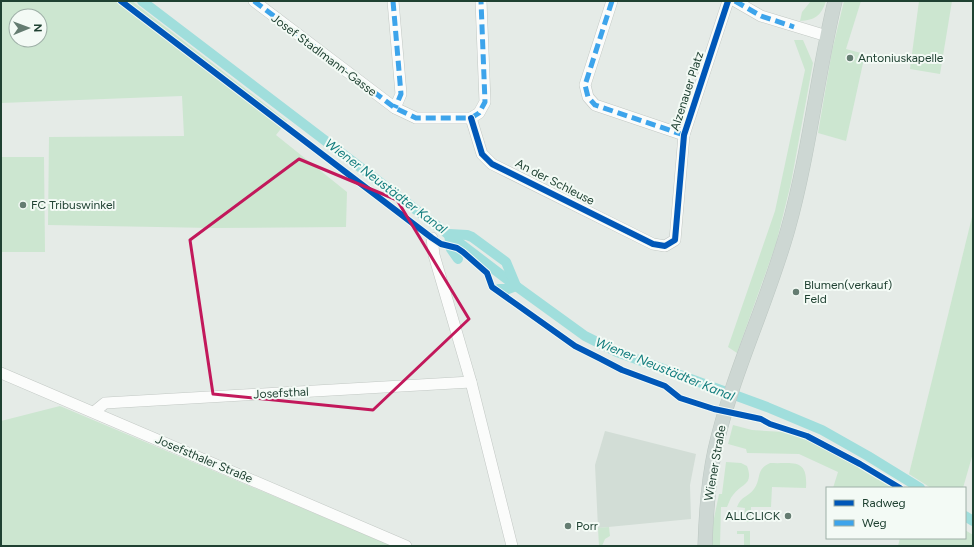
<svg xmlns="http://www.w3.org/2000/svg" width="974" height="547" font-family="Figtree,sans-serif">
  <rect width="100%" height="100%" fill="#e5ebe7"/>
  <path fill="#d2ddd6" d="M605,431l91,23 -6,31 1,34 -93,9 -3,-63z"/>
  <g fill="#cce6d0" fill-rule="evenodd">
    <path d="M1,1h131l155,120 -11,14 71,57 -1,35 -134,1 -164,-3 1,-88 135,-1 -2,-40 -181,7zM16,16h24v24h-24z"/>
    <path d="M811,1h15c-5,15 -11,19 -26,20l2,-9z"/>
    <path d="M844,1h17l-15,48 19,5 -19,87 -28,-8 14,-82z"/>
    <path d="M919,1h33l-12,73 -30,-5z"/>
    <path d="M794,40h9l10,23 -22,120 -15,61 -39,109 -9,-6 47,-136 30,-141z"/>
    <path d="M1,157h43l1,95h-44z"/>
    <path d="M973,213v240l-10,35h-32l-22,-14z"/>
    <path d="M60,406l332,140h-391v-125z"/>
    <path d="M733,425l19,5 32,2 20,6 35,18 55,32h-61l5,-16 -39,-18 -52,-1 -1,-4 -18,-5z"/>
    <path d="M726,462l15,1 6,3c7,19 -5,17 -14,29 -3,3 -4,8 -6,12h-6l-1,39h-9l1,-18 7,-34h3z"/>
    <path d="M770,463c24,1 38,-5 36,25l-34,-1 -1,20h-20v15h-14v-3h7l1,-11 -8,-1c4,-11 10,-9 17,-18 8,-11 1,-19 16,-26z"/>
    <path d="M609,527l1,9 -5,3 -3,7h-3l-1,-18z"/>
    <path d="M965,530l8,5v11h-75l2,-8h65z"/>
    <path d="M737,531h13v15h-6v-12h-7z"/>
  </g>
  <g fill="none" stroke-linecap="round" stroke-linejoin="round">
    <g stroke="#a0dedc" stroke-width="10">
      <path d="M142,1l374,285 69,50 32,16 150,55 55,23 46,26 52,32"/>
      <path d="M458,259l-7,-10 -2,-15 18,1 5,2 34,25 10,24 -8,3h-9"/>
      <path d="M965,516l8,5"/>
    </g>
    <g stroke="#c2c8c4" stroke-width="12">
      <g id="minor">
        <path d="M254,1l141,107 21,10h55l8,-5 6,-11 -4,-101"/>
        <path d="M393,1l8,93 -6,14"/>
        <path d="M612,1l-27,84 3,12 7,8 89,30"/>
        <path d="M735,1l26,15 66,20"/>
        <path d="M471,118l11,36 10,10 161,80 12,2 10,-6 9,-105 44,-134"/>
        <path d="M432,238l2,17 37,127 41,164"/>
        <path d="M1,373l405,173"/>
        <path d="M94,412l11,-9 366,-21"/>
      </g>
    </g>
    <g stroke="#bcc7c2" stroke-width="15">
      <path id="major" d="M705,546c1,-32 3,-64 10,-96 17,-76 52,-146 73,-221 21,-75 29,-153 47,-228"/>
    </g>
    <use href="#minor" stroke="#fbfcfb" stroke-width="11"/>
    <use href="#major" stroke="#cdd7d3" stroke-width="14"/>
    <g stroke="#3da4eb" stroke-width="5" stroke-dasharray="10 5" stroke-linecap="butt">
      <path d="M254,1l141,107 21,10h55l8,-5 6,-11 -4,-101"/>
      <path d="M393,1l8,93 -6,14"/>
      <path d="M612,1l-27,84 3,12 7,8 89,30"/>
      <path d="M735,1l26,15 33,11"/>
    </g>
    <g stroke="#f3faf5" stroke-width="8">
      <g id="cycleway">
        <path d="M121,1l311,237 9,6 16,4 6,4 24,21 5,14 83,59 24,12 23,12 43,16 15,12 34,11 47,10 9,5 37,12 53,28 40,24"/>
        <path d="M471,118l11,36 10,10 161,80 12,2 10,-6 9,-105 44,-134"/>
      </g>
    </g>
    <use href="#cycleway" stroke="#0057b8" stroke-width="6"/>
  </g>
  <path fill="none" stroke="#c2185b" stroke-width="3" stroke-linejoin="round" d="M299,159l98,41 72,119 -96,91 -160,-16 -23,-154z"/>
  <g fill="#647c71" stroke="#f3faf5" stroke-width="1.5">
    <circle cx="850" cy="58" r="4"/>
    <circle cx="23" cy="205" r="4"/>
    <circle cx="796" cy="292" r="4"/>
    <circle cx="788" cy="516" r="4"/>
    <circle cx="568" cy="526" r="4"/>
  </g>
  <g text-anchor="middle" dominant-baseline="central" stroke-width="4" stroke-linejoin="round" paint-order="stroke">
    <g font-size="12" fill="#1f4132" stroke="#f3faf5">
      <text transform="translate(324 55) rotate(37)">Josef Stadlmann-Gasse</text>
      <text transform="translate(687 91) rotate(-72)">Alzenauer Platz</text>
      <text transform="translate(555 182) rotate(27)">An der Schleuse</text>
      <text transform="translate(281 393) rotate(-3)">Josefsthal</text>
      <text transform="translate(204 459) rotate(23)">Josefsthaler Straße</text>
      <text transform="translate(715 463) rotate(-80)">Wiener Straße</text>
    </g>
    <g font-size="12" fill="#1f4132" stroke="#f3faf5" text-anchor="start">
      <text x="858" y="58">Antoniuskapelle</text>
      <text x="31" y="205">FC Tribuswinkel</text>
      <text x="804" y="285">Blumen(verkauf)<tspan x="804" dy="14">Feld</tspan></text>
      <text x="780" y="516" text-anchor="end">ALLCLICK</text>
      <text x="576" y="526">Porr</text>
    </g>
    <g font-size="13" font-style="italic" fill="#127d7e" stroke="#f3faf5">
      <text transform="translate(386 186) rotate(37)">Wiener Neustädter Kanal</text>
      <text transform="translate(665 369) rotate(22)">Wiener Neustädter Kanal</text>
    </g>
  </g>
  <rect width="974" height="547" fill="none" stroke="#1f4132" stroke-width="4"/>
  <rect x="826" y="487" width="140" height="52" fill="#f3faf5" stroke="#9eb0a7"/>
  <rect x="834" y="500" width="20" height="6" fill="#0057b8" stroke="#9eb0a7"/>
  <text x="862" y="507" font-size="12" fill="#1f4132">Radweg</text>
  <rect x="834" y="520" width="20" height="6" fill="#3da4eb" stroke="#9eb0a7"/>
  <text x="862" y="527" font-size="12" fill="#1f4132">Weg</text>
  <g transform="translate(28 28) rotate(89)"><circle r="19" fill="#f3faf5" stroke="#9eb0a7"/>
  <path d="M0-3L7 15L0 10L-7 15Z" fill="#647c71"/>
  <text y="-6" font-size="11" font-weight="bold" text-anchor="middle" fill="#1f4132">N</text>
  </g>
</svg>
